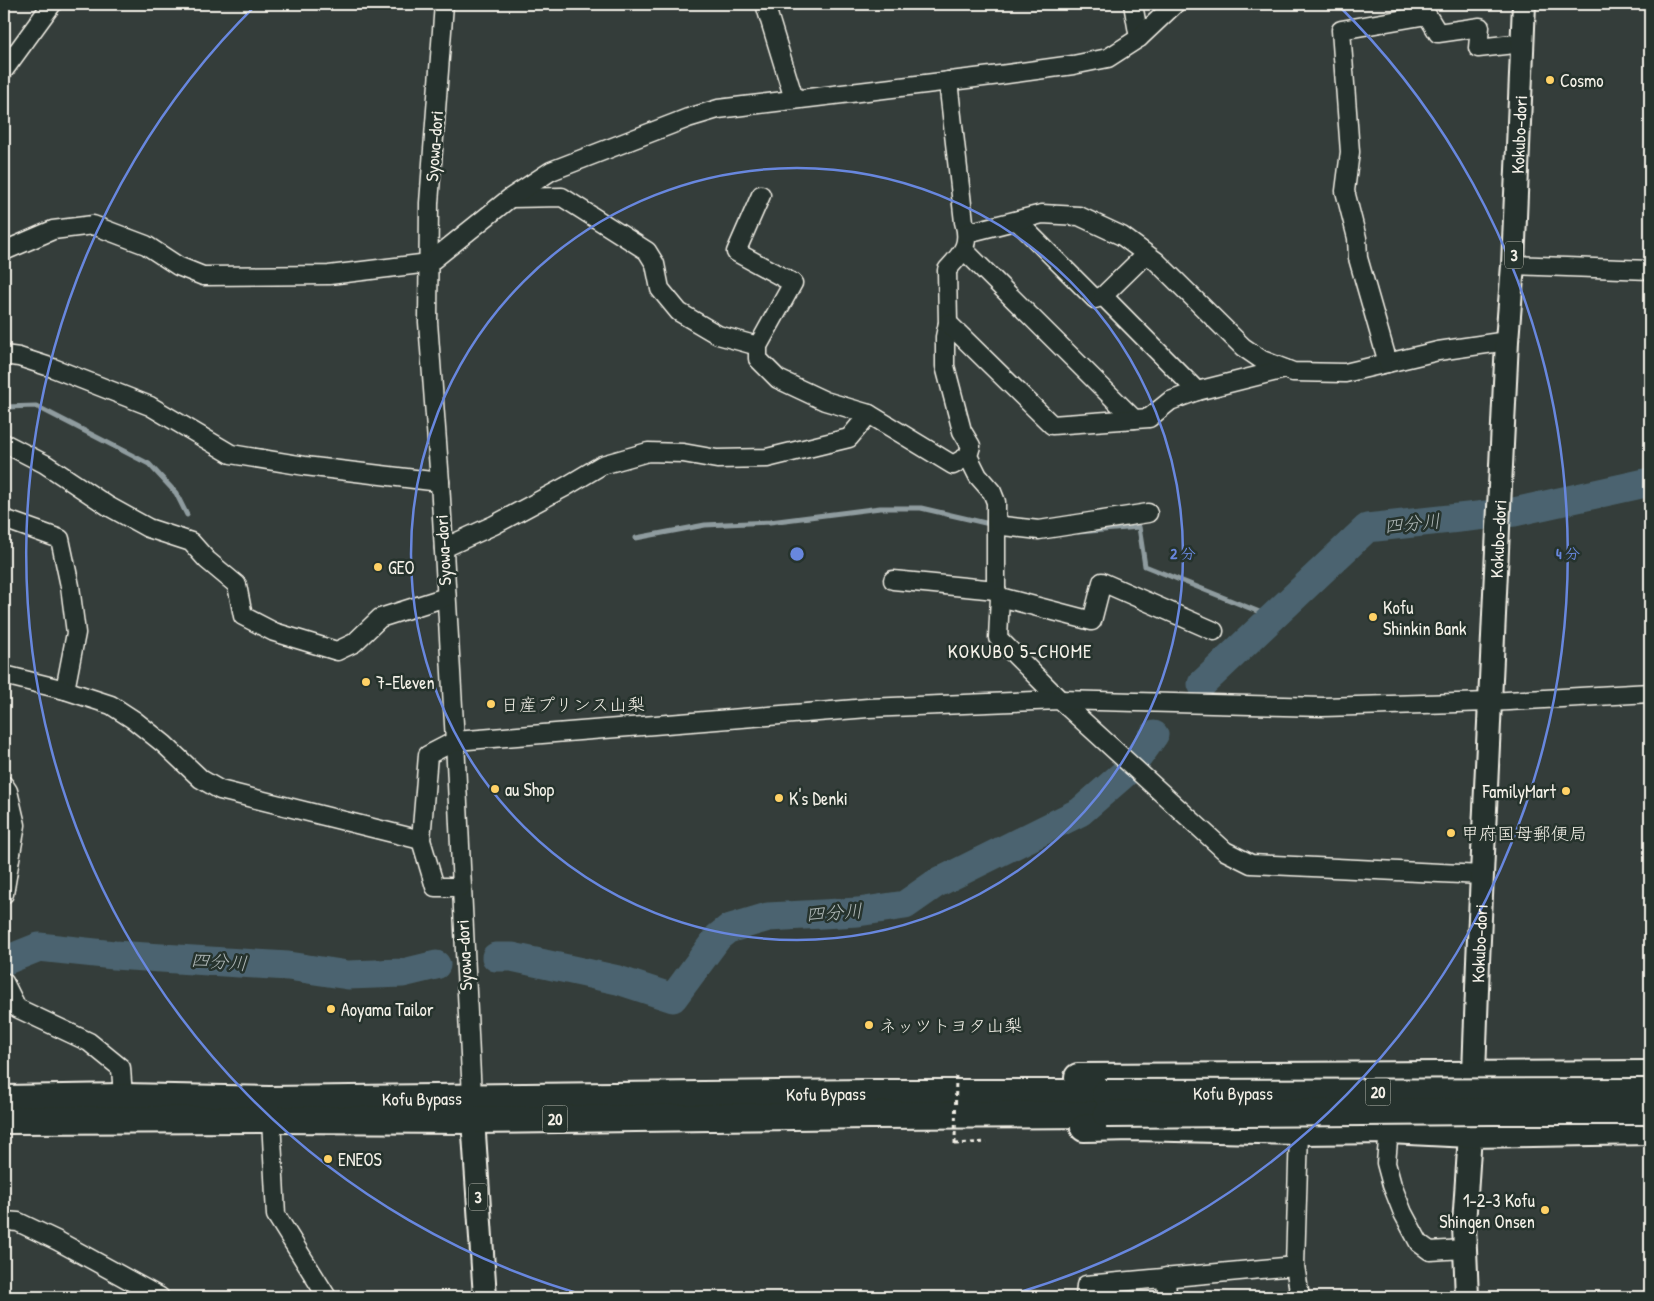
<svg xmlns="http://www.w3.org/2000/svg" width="1654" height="1301" font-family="'Patrick Hand','Klee One',sans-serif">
  <rect width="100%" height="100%" fill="#343d3a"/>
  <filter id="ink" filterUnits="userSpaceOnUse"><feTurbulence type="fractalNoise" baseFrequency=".02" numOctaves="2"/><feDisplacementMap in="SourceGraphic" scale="10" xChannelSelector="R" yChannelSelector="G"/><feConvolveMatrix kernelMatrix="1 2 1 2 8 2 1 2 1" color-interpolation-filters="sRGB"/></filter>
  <g filter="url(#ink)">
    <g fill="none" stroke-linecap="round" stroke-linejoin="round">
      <g stroke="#8f9c9f" stroke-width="5">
        <path d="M4,407l32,-1 113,58 27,29 11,22"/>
        <path d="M1078,532l61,-5 6,39 127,51"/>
        <path d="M636,538l69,-13 65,-3 110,-14h41l73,17"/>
      </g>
      <g stroke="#4b646f" stroke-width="29">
        <path d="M1202,684l165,-156 147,-16 136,-30"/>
        <path d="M496,957h16l106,23 55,18 45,-61 10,-8 40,-12 90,-5 47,-7 30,-21 145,-72 46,-40 10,-12 18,-25"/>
        <path d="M4,961l35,-14 75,8 174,11 60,9 55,-2 33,-8"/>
      </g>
      <g stroke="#f4f1e8" stroke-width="21">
        <g id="minor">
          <path d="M444,4l-15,199 -1,119 12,160 15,259 17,356"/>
          <path d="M765,4l29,95"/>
          <path d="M1133,4l6,34"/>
          <path d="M4,70l48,-66"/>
          <path d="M948,81l16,141c7,23 -2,31 -17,48l1,53 -3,14v29l17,65 9,15 -3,10 10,20 14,16 4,10v88l4,7 -2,41 62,62 165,151 26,13 231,11"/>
          <path d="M761,195l-25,57 57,31 -35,63v13l20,20 47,22 44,13 84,51 15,-9"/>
          <path d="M511,198l51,-1 85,54 8,13 5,25 19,23 39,23 40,11"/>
          <path d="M1017,221l78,78 8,-3 94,95"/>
          <path d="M967,233l75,-19 37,2 43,20 34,25 87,86 19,13 31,12 52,1 93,-22 69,-10"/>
          <path d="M964,250l170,169"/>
          <path d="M4,251l49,-21 40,-5 53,20 32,21 25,10 126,-1 100,-12 81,-65 41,-27 137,-53 30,-9 282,-34 73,-10 35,-7 31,-20 36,-34"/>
          <path d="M1513,265l137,5"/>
          <path d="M1103,296l43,-42"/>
          <path d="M948,323l104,102 97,-7 21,-17 27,-10 88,-22"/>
          <path d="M4,355l15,2 34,11 97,38 81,48 74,12 135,16"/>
          <path d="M1388,363l-30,-105 -1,-20 -12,-47 5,-39 -9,-122 86,-15 11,18 42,-6 -2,21 45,-5"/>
          <path d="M4,443l41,21 63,42 40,22 43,14 16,18 30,25 6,31 31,16 63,19 17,-8 26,-25 66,-21"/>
          <path d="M4,519l56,20 10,47 6,47 -11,57"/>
          <path d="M997,520l6,6 36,4 109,-17"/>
          <path d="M444,548l50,-23 71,-38 37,-22 46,-13 35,1 34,6 50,-1 82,-20 20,-24"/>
          <path d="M893,580l103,10"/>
          <path d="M1000,597l92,24 10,-39 112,49"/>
          <path d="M4,675l61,15 46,15 23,15 30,24 37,35 19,11 201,50"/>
          <path d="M4,785l4,6 8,34 -5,28 -7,-2"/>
          <path d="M461,887h-26l-14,-47 7,-85 27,-14 413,-33 192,-8 263,7 167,-5 160,-9"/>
          <path d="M4,894l7,-41"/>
          <path d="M4,982l13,26 72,34 32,26 2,29"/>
          <path d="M271,1119l5,96 51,82"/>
          <path d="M1389,1130l-3,33 6,22 11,28 16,30 11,8 34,-2"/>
          <path d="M1299,1131l-4,135 5,31"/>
          <path d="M4,1221l14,1 40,19 102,56"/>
          <path d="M1166,1277l1,20"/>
          <path d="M1085,1297l1,-12 209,-19"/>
        </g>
      </g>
      <g stroke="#f4f1e8" stroke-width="26">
        <g id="major">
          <path d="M472,1104l13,193"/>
          <path id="s1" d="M1467,1297l-3,-72 10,-151 4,-113 20,-433 9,-187 6,-76 11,-261"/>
        </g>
      </g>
      <g stroke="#f4f1e8" stroke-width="30">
        <g id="highway">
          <path d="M1078,1077l572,-3"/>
          <path id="s2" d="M4,1099l119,-2 146,3 600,-7h236"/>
          <path d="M4,1120l267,-1 202,1 396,-5 237,-1"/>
          <path d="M1084,1128l51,-1 164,4 90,-1 81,4 180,-3"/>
        </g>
      </g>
      <path stroke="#f4f1e8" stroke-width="3" stroke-dasharray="4 4" stroke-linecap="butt" d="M955,1144l32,-2"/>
      <use href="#minor" stroke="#26332d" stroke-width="18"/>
      <use href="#major" stroke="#26332d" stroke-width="22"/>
      <use href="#highway" stroke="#26332d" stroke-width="26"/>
      <g stroke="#f4f1e8" stroke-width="30" stroke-linecap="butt">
        <g id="highway-bridge">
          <path id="s3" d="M1105,1093l545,-1"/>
          <path d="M1106,1114l387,-3h157"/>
        </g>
      </g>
      <path stroke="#f4f1e8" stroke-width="3" stroke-dasharray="4 4" stroke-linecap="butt" d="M955,1144l1,-72"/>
      <use href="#highway-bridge" stroke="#26332d" stroke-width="26"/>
    </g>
  </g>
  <g fill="none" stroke="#6887de" stroke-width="2.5">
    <circle cx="797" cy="554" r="386"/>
    <path d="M591 1297A771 771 0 0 1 257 4M1337 4A771 771 0 0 1 1003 1297"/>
  </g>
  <g fill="#ffd166" stroke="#26332d" stroke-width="2">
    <circle cx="1550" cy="80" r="5"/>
    <circle cx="378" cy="567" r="5"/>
    <circle cx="1373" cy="617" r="5"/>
    <circle cx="366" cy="682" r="5"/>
    <circle cx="491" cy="704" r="5"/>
    <circle cx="495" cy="789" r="5"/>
    <circle cx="1566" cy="791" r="5"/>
    <circle cx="779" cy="798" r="5"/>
    <circle cx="1451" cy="833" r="5"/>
    <circle cx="331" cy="1009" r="5"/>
    <circle cx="869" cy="1025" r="5"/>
    <circle cx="328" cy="1159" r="5"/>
    <circle cx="1545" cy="1210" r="5"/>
  </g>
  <g text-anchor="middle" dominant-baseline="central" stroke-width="5" stroke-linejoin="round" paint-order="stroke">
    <g fill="#26332d" stroke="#b6b8b0" stroke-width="1">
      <rect x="1505" y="241.5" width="18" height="27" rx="4"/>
      <rect x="1365.5" y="1078.5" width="25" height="27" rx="4"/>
      <rect x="542.5" y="1105.5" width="25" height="27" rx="4"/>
      <rect x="469" y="1183.5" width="18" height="27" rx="4"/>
    </g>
    <g font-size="16" font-weight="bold" fill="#f4f1e8">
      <text x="1514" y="255">3</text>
      <text x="1378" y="1092">20</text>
      <text x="555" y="1119">20</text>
      <text x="478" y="1197">3</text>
    </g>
    <g font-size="18" fill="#f4f1e8" stroke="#26332d" text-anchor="start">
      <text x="1560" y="80">Cosmo</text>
      <text x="388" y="567">GEO</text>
      <text x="1383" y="607">Kofu<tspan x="1383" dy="21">Shinkin Bank</tspan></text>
      <text x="376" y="682">7-Eleven</text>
      <text x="501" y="704">日産プリンス山梨</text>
      <text x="505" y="789">au Shop</text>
      <text x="1556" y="791" text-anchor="end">FamilyMart</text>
      <text x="789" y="798">K's Denki</text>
      <text x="1461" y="833">甲府国母郵便局</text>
      <text x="341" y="1009">Aoyama Tailor</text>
      <text x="879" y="1025">ネッツトヨタ山梨</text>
      <text x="338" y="1159">ENEOS</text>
      <text x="1535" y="1200" text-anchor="end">1-2-3 Kofu<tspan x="1535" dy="21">Shingen Onsen</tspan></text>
    </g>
    <g font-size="18" fill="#f4f1e8" stroke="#26332d">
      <text stroke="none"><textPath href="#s1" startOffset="1164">Kokubo-dori</textPath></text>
      <text transform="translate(434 146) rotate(-86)">Syowa-dori</text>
      <text stroke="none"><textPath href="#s1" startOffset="759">Kokubo-dori</textPath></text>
      <text transform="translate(443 550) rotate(-93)">Syowa-dori</text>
      <text stroke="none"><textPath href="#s1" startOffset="354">Kokubo-dori</textPath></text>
      <text transform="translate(464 955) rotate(-93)">Syowa-dori</text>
      <text stroke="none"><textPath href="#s2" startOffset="822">Kofu Bypass</textPath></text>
      <text stroke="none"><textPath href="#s3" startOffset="128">Kofu Bypass</textPath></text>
      <text stroke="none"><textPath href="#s2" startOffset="418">Kofu Bypass</textPath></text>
    </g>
    <g font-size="19" font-style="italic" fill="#b0b9b8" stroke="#26332d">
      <text transform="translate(1412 523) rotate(-6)">四分川</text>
      <text transform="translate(834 912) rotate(-4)">四分川</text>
      <text transform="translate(219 961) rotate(4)">四分川</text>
    </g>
    <g font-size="19" letter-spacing="1" fill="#f4f1e8" stroke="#26332d">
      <text x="1020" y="651">KOKUBO 5-CHOME</text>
    </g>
  </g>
  <circle cx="797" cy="554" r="8" fill="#6887de" stroke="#26332d" stroke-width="2.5"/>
  <g font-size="15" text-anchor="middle" font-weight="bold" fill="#6887de" stroke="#26332d" stroke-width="5" stroke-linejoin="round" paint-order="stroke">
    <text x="1183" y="559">2 分</text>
    <text x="1568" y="559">4 分</text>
  </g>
  <rect width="1654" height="1301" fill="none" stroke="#26332d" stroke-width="20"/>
  <rect x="10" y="10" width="1634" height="1281" fill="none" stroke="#f4f1e8" stroke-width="2" filter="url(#ink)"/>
</svg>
